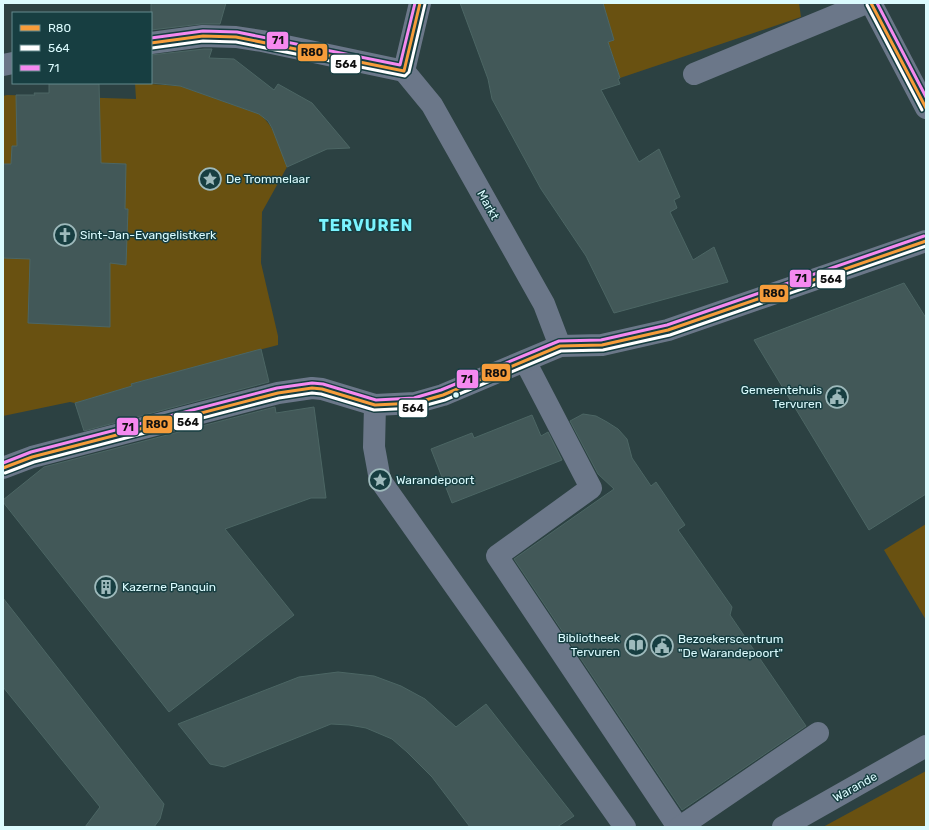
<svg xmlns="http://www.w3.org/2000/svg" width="929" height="830" font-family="Rubik,sans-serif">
  <rect width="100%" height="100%" fill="#2c4142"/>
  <g fill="#695111">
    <path d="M553,3h246l2,14 -181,61 -12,-36z"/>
    <path d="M135,83l45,3 79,28c17,13 21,34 28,53l-25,45 -1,51 17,73v9l-147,39 1,2 -57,17 -5,-1 -67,14v-320l4,-1 129,4z"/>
    <path d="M926,524v96l-42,-70z"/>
    <path d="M926,771v56h-103z"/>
  </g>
  <g fill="#425858" stroke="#4c6664">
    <path d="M151,3h75l-6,21h-19l-50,6z"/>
    <path d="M460,3h143l11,37 -6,2 12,36 -2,1 2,5 -19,6 38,72 20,-13 21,48 -6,3 3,8 -7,4 23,48 21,-13 14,35 -114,31 -28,-57 -45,-67 -49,-90 -4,-20z"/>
    <path d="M204,49h8l-3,9 25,1 40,31 4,-6 34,19 38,45 -23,1 -40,18 -15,-39 -4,-7 -9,-7 -79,-28 -29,-3v-28z"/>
    <path d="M49,83h50l2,80 25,1 -1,45h3l-2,56 -16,-2v64l-82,-4 2,-64 -27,-1v-94h8l1,-18h5l-1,-51h19l-1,-2h15z"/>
    <path d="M904,283l22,35v176l-57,36 -115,-190z"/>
    <path d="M261,349l8,33 -185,49 -9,-28 57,-17 -1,-2z"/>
    <path d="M275,407l1,6 38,-6 12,91h-15l-86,31 69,86 -125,97 -166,-210v-2l41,-33z"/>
    <path d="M583,414l13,2 11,6 11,7 9,10 5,19 19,28 5,-4 29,43 -7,5 54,77 -2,8 76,111 -124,84 -168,-251 100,-70 -16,-15 -28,-53z"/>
    <path d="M532,415l9,21 7,-4 14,28 -110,43 -21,-54 41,-16 2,5z"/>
    <path d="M3,598l161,206 -4,15 -6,8h-69l15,-20 -97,-120z"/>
    <path d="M338,672l36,4 27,10 24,13 31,28 30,-23 88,112 -17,11h-87l-38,-50 -25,-25 -15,-13 -26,-11 -17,-3 -18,-1 -107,43 -14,-3 -32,-40 121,-47z"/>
  </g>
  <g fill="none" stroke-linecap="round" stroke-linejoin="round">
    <g stroke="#6b7789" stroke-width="22">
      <path d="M871,3l55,105"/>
      <path d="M151,43l52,-7 33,1 26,4 142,30"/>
      <path d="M3,65l10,-2"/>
      <path d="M404,71l28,34 112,199 16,42"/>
      <path d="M404,71l16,-68"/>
      <path d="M694,74l172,-71"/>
      <path d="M525,361l66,127 -94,68 181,271"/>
      <path d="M375,405l-1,42 6,33 245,347"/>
      <path d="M3,468l29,-11 246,-64 34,-5 10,1 53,16 40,-2 28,-8 117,-49 42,-1 66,-15 258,-89"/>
      <path d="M680,827l138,-94"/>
      <path d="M783,827l143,-81"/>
    </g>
    <g stroke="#173e41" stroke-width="6">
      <g id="bus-1">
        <path d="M871,3l55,105"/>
        <path d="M151,43l52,-7 33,1 168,34 16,-68"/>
        <path d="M3,468l29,-11 246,-64 34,-5 10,1 53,16 40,-2 28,-8 117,-49 42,-1 66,-15 258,-89"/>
      </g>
    </g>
    <g stroke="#173e41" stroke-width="6">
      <g id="bus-2">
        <path d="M867,5l55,105"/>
        <path d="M152,48l51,-7 33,1 169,34 4,-4 16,-68"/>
        <path d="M5,473l29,-11 245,-64 33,-5 9,1 53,16 42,-2 29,-8 116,-49 42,-1 67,-15 256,-89"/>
      </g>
    </g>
    <g stroke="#173e41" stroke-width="6">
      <g id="bus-3">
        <path d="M877,3l49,94"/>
        <path d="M151,38l52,-7 34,1 163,33 15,-62"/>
        <path d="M3,463l28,-11 246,-64 35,-5 11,1 53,16 38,-2 27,-8 118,-49 42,-1 66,-15 257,-89"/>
      </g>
    </g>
    <use href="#bus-1" stroke="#f69c3a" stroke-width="3"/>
    <use href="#bus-2" stroke="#fff" stroke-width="3"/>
    <use href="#bus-3" stroke="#f589f0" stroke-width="3"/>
  </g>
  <defs>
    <g id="sight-ring" transform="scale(1.15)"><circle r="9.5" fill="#173e41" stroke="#9ebabc" stroke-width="1.5"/><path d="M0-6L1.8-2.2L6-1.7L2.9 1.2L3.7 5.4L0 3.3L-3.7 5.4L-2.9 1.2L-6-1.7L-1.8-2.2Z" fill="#9ebabc"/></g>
    <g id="church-ring" transform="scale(1.15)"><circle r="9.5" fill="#173e41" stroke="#9ebabc" stroke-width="1.5"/><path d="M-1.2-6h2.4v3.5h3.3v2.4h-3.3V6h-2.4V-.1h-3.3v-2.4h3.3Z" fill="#9ebabc"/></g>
    <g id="civic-ring" transform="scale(1.15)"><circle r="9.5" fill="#173e41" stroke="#9ebabc" stroke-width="1.5"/><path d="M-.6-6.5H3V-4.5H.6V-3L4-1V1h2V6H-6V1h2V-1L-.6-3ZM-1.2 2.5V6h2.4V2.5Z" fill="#9ebabc"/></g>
    <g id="building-ring" transform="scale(1.15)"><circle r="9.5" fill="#173e41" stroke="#9ebabc" stroke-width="1.5"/><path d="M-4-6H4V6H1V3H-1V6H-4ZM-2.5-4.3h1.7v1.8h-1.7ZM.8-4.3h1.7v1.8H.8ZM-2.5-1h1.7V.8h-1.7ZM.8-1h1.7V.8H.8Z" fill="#9ebabc"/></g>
    <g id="library-ring" transform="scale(1.15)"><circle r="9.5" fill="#173e41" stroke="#9ebabc" stroke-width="1.5"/><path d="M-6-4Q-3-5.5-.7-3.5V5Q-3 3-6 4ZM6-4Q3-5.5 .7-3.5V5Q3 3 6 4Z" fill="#9ebabc"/></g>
  </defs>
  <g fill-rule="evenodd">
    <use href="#sight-ring" x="210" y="179"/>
    <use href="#church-ring" x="65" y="235"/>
    <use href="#civic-ring" x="837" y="397"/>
    <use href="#sight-ring" x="380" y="480"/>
    <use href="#building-ring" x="106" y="587"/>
    <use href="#library-ring" x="636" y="645"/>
    <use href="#civic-ring" x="662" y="646"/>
  </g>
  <circle fill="#dbfbfe" stroke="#173e41" stroke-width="1.5" cx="456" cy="395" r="3.5"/>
  <g text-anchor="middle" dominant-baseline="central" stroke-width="3" stroke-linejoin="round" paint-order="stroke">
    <g font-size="12" fill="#dbfbfe" stroke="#173e41" text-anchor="start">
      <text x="226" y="179">De Trommelaar</text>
      <text x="80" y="235">Sint-Jan-Evangelistkerk</text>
      <text x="822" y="390" text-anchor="end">Gemeentehuis<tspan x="822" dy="14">Tervuren</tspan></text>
      <text x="396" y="480">Warandepoort</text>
      <text x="122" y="587">Kazerne Panquin</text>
      <text x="620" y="638" text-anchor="end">Bibliotheek<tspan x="620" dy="14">Tervuren</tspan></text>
      <text x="678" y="639">Bezoekerscentrum<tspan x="678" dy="14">"De Warandepoort"</tspan></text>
    </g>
    <g font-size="12" fill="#dbfbfe" stroke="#173e41">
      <text transform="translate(488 205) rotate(61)">Markt</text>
      <text transform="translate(855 787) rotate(-29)">Warande</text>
    </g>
    <g font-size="16" font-weight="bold" letter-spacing="1" fill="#7af3fe" stroke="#173e41">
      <text x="366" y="225">TERVUREN</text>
    </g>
  </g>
  <g stroke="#173e41" stroke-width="1.5">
    <rect x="266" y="31" width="23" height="19" rx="4" fill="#f589f0"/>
    <rect x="297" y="43" width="31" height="19" rx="4" fill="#f69c3a"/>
    <rect x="330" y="54" width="31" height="20" rx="4" fill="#fff"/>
    <rect x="789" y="269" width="23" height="19" rx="4" fill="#f589f0"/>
    <rect x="816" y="269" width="30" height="20" rx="4" fill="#fff"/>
    <rect x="759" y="284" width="30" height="19" rx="4" fill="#f69c3a"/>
    <rect x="481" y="363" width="30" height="19" rx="4" fill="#f69c3a"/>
    <rect x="456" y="369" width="23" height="20" rx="4" fill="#f589f0"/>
    <rect x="398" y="399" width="30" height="19" rx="4" fill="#fff"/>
    <rect x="173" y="412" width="30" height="19" rx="4" fill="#fff"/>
    <rect x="142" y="415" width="31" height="19" rx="4" fill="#f69c3a"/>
    <rect x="116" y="417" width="23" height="19" rx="4" fill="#f589f0"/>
  </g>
  <g font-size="11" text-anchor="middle" font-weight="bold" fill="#111">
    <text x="278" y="44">71</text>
    <text x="312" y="56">R80</text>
    <text x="346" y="68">564</text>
    <text x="801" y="282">71</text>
    <text x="831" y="283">564</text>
    <text x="774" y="297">R80</text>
    <text x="496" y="377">R80</text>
    <text x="467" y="383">71</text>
    <text x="413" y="412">564</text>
    <text x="188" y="426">564</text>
    <text x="157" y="428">R80</text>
    <text x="128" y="431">71</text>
  </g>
  <rect width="929" height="830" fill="none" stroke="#dbfbfe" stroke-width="8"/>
  <rect x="12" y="12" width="140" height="72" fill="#173e41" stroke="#658a8d"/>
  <rect x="20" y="25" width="20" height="6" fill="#f69c3a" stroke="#658a8d"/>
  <text x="48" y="32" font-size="12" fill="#dbfbfe">R80</text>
  <rect x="20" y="45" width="20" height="6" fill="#ffffff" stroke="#658a8d"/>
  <text x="48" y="52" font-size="12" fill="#dbfbfe">564</text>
  <rect x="20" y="65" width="20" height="6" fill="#f589f0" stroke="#658a8d"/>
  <text x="48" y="72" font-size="12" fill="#dbfbfe">71</text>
</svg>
